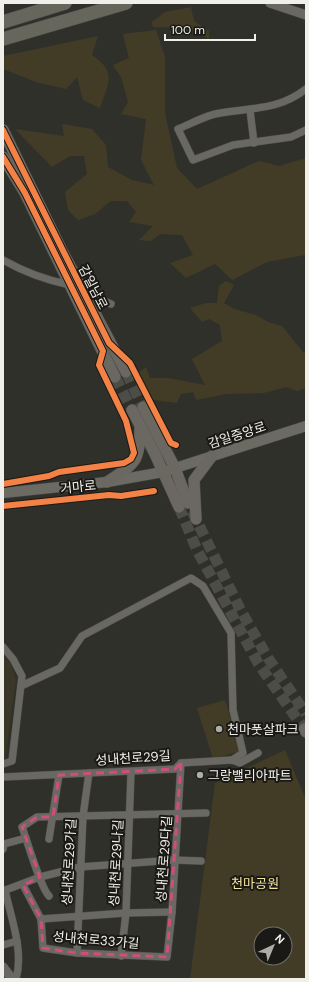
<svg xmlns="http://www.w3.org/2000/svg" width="309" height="982" font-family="'DM Sans','Noto Sans KR',sans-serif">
  <rect width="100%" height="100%" fill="#30302b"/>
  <path fill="#3a3628" d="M3,655l8,9 5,16 -11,79h-2z"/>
  <g fill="#423c26" fill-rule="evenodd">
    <path d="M191,7l3,14 15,10v8l-18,-11 -38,-1 -1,-5 13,-10z"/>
    <path d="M156,30l9,27v56l12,55 20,21 62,-28 20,5 27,-8 -1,97 -38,7 -35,18 -17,-16 -29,14 -16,-15 23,-8 -11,-20 -22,-1 -9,7 -12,-1 14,-14 -24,-4 7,-10 -9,-11h-16l-16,13 -17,6 -10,-10 -3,-18 22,-18 -3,-18h-14l-18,11 -37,-38 49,7 -2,-12 30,5 14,16 2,22 24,13 22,5 -13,-25 5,-41 -25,-5 7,-12 -7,-25 -8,-12 16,-7 -6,-24z"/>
    <path d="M98,36l-6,19c26,18 16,28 8,53l-17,-8 -6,-23 -11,12 -30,-7 -33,-13v-13z"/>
    <path d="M226,281l8,4 -10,18 10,6 22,6 12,7 14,4 21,26h3v36l-9,3 -11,-4 -22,6 -38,1 -30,6 -3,-8 -12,2 -4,9 -30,-4 -12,-24 11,-8 4,11h18l37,7 -13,-26 30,-18 -2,-16 -11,-6 -7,3 -12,-14 16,-5h11l2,-17z"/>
    <path d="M225,700l16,51 -28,8 -16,-51z"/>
    <path d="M285,750l21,50v179h-116l25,-196zM261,934h24v24h-24z"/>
  </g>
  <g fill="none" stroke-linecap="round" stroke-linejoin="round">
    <g stroke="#4d4d48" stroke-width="11" stroke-dasharray="11 5.5" stroke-linecap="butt">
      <path d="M126,372l17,35"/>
      <path d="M115,377l17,33"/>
      <path d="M179,507l18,43 61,113 46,66"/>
      <path d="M192,511l49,100 27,47 38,56"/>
    </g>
    <g stroke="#4e4e4a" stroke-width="8">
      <g id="minor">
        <path d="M306,89c-30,23 -57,18 -91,25 -12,3 -25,10 -37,15l15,31 40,-15 58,-8 15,-7"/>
        <path d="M250,110l4,33"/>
        <path d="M3,260c21,12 43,20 67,25"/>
        <path d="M84,292l27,12"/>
        <path d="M3,647l10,12 9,17 -10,85 -9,3"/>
        <path d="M21,686l39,-18 22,-32 109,-58 12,8 28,47 2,77 10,43 -11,7"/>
        <path d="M3,777l172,-8 6,-6 51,-3 8,3 18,-10"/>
        <path d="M49,839l10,-64"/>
        <path d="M3,849l1,-5 22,-6"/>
        <path d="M23,885l18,34 2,29 34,5 90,4 5,-45 9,-149"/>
        <path d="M5,890c6,28 19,61 11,89"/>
        <path d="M3,891l37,-14 40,-10 94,-7 27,1"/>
        <path d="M49,896c-8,-7 -22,-56 -27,-69l15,-10 169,-4"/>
        <path d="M41,919l85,-6 46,-1"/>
        <path d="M3,945l14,-4"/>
        <path d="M77,953l6,-137 6,-43"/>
        <path d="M121,956l5,-43 5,-141"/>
      </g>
    </g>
    <g stroke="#4e4e4a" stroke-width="10">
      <g id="tertiary">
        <path d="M270,3l36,12"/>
        <path d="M3,967l9,12"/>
      </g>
    </g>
    <g stroke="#4e4e4a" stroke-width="11">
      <path id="secondary" d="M3,493l104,-11 56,-10 143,-46"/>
    </g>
    <g stroke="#4e4e4a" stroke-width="12">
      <g id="primary">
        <path d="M3,130l58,119 65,123"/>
        <path d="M3,157l22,36 90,184"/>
        <path d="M143,407l32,61 13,35"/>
        <path d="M132,410l23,44 24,53"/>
        <path d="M107,482c27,-18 33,-19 33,-53"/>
        <path d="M196,519l-2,-39 18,-24"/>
        <path d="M304,729l2,3"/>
      </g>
    </g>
    <g stroke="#4e4e4a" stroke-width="14">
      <g id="motorway">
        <path d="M3,22l62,-19"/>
        <path d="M3,39l123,-36"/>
      </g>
    </g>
    <use href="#minor" stroke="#6a6862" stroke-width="7"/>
    <use href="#tertiary" stroke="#6a6862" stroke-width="9"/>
    <use href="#secondary" stroke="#6c6b63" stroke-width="10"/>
    <use href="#primary" stroke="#6b6861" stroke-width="11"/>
    <use href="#motorway" stroke="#67665d" stroke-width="13"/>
    <g stroke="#1a1915" stroke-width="8">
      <g id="cycleway">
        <path d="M3,130l106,213 21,20 41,80 5,2"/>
        <path d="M3,157l22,36 78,158 -4,14 27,56 8,32 -3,6 -7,4 -65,9 -10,4 -46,8"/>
        <path d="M3,506l106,-11 12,1 33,-5"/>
      </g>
    </g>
    <use href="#cycleway" stroke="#f48246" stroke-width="6"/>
  </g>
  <path fill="none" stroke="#ce4e7e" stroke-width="3" stroke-dasharray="8 5" stroke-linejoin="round" d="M181,763l-14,194 -90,-4 -34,-5 -2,-29 -18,-34 17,-8 -18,-50 15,-10h16l6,-42 116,-6z"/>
  <g fill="#adaca6" stroke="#1a1915" stroke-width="1.5">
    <circle cx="219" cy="729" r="4"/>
    <circle cx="200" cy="775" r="4"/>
  </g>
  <g text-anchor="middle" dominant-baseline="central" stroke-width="4" stroke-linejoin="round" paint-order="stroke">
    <g font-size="13" fill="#f0efe9" stroke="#1a1915">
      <text transform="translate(93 287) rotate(63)">감일남로</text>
      <text transform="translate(237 435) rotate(-18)">감일중앙로</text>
      <text transform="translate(78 487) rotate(-6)">거마로</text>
      <text transform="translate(133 758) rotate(-4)">성내천로29길</text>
      <text transform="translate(164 859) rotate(-86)">성내천로29다길</text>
      <text transform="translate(69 862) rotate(-87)">성내천로29가길</text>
      <text transform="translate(116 863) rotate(-87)">성내천로29나길</text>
      <text transform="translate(96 940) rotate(5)">성내천로33가길</text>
    </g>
    <g font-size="13" fill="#f0efe9" stroke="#1a1915" text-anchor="start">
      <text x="227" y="729">천마풋살파크</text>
      <text x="208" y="775">그랑밸리아파트</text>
    </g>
    <g font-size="13" fill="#f6e399" stroke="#1a1915">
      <text x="255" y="883">천마공원</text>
    </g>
  </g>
  <rect width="309" height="982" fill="none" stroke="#f0efe9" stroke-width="8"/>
  <g transform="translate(273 946) rotate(44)"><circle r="19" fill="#1a1915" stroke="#706f6a"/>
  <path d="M0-3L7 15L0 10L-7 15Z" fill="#adaca6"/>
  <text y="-6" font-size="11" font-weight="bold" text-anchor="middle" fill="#f0efe9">N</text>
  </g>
  <path d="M165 34v6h90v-6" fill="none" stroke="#f0efe9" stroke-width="2"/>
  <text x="171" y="34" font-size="12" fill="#f0efe9" stroke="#1a1915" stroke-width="3" paint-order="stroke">100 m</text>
</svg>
